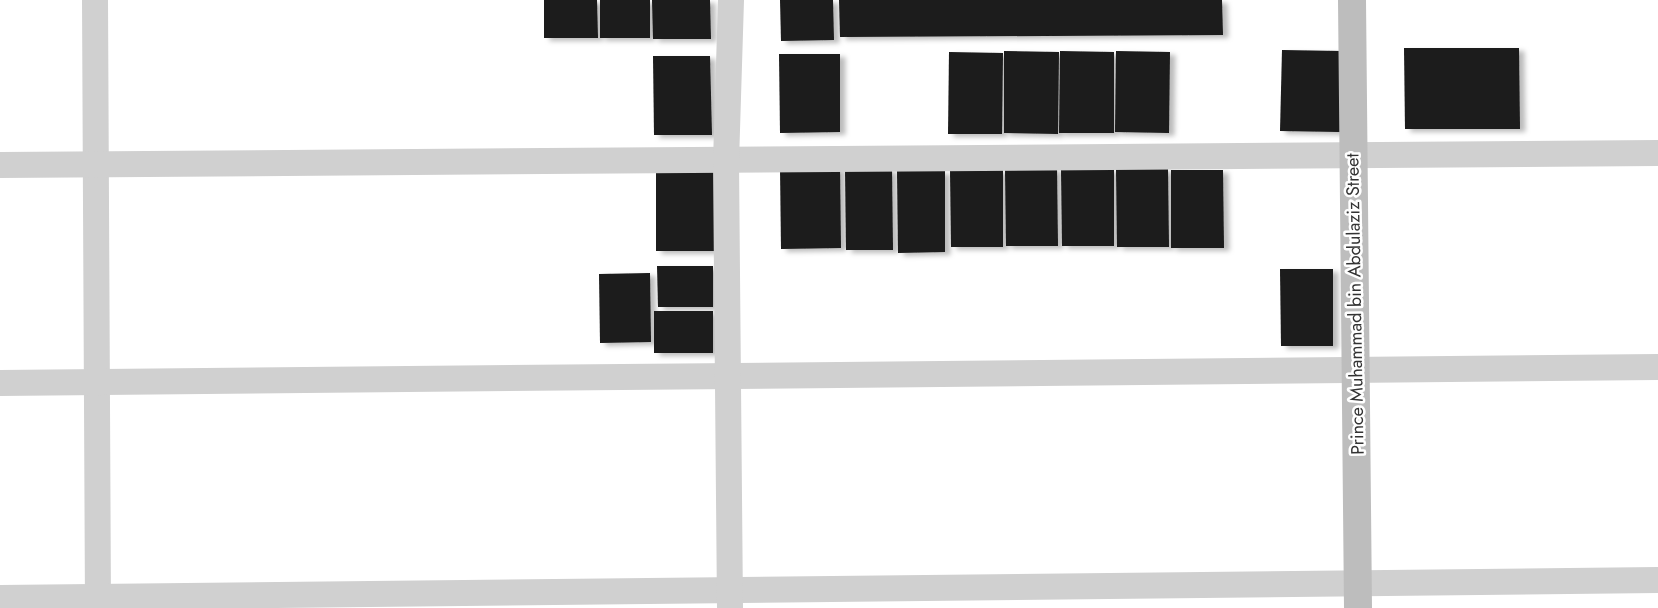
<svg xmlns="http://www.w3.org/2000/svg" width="1658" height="608" font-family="Jost,sans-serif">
  <defs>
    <filter id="shadow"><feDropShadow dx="5.5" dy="3" stdDeviation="2.5" flood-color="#0004"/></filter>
  </defs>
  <rect width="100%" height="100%" fill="#fff"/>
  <g fill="#1a1a1a" filter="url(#shadow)">
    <path d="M544,0h53l1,38h-54z"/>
    <rect x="600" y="0" width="50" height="38"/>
    <path d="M652,0h58l1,39h-58z"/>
    <path d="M780,0h53l1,40 -53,1z"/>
    <path d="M839,0h383l1,35 -383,2z"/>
    <path d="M1404,48h115l1,81h-115z"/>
    <path d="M1282,50l60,1 -2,81 -60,-1z"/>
    <path d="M1004,51l55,1 -1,82 -54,-1z"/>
    <path d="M1060,51l54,1v81h-55z"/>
    <path d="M1116,51l54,1 -1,81 -54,-1z"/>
    <path d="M949,52l54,1 -1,81h-54z"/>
    <path d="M779,54h61v78l-60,1z"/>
    <path d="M653,56h57l2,79h-58z"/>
    <path d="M840,167l1,81 -60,1 -1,-81z"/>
    <path d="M1057,168l1,78h-52l-1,-77z"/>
    <rect x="656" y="169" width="59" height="82"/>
    <path d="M845,169h47l1,81h-47z"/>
    <path d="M1061,169h53v77h-52z"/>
    <path d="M1116,169h52l1,78h-52z"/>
    <path d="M950,170h53v77h-52z"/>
    <path d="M1171,170h52l1,78h-53z"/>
    <path d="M897,171h48v81l-47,1z"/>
    <path d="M657,266h56v41h-55z"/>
    <path d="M1280,269h53v77h-52z"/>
    <path d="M650,273l1,69 -51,1 -1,-69z"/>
    <rect x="654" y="311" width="59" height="42"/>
  </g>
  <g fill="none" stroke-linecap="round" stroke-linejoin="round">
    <g stroke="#d0d0d0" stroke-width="26">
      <path d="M95,0l3,608"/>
      <path d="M0,165l1658,-12"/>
      <path d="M0,383l1658,-16"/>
      <path d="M0,598l1658,-18"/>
      <path d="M730,608l-4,-446 5,-162"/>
    </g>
    <path stroke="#bdbdbd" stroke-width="28" d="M1352,0l6,608"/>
  </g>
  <g text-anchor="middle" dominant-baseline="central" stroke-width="5" stroke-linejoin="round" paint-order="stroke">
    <g font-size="18" fill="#333" stroke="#fff">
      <text transform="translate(1355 304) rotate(-91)">Prince Muhammad bin Abdulaziz Street</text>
    </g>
  </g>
</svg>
